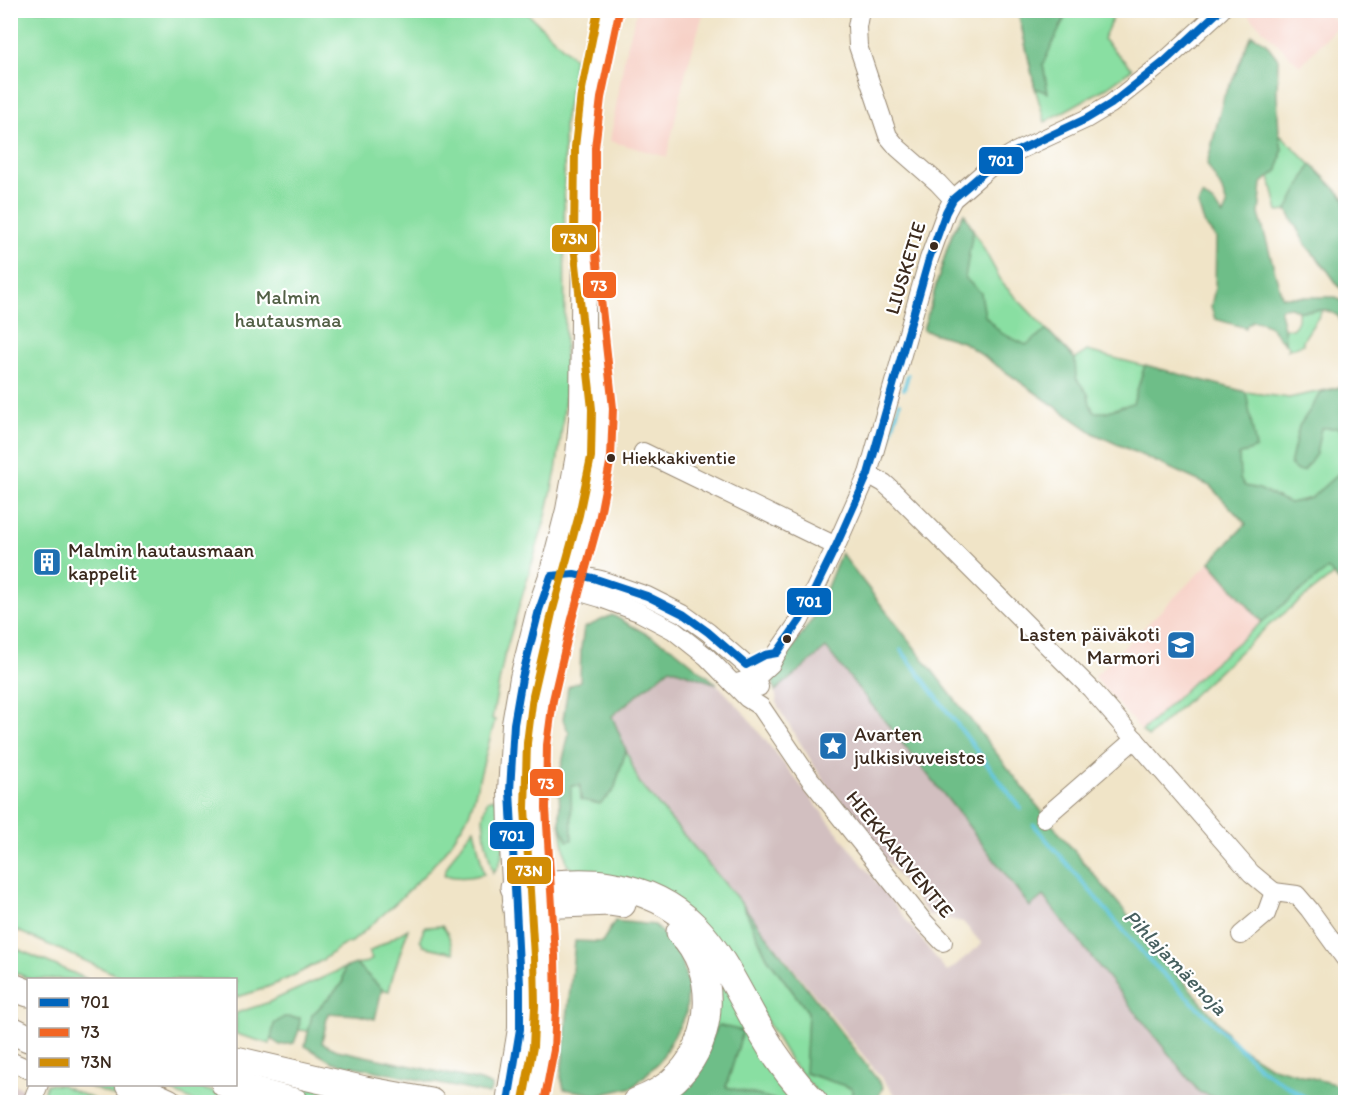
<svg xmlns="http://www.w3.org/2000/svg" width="1356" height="1113" font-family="Itim,sans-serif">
  <rect width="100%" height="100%" fill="#fff"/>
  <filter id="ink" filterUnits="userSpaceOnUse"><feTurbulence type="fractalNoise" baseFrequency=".0167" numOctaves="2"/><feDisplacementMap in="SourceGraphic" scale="12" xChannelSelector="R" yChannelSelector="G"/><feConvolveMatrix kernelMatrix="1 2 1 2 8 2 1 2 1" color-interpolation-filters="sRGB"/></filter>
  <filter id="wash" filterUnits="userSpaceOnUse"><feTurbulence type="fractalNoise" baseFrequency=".008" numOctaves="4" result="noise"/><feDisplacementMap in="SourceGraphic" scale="24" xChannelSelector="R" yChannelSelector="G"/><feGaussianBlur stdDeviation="1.35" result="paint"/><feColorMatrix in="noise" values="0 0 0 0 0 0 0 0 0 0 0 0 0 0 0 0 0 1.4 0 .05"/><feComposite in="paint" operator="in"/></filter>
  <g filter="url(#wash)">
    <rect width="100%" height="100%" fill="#f0e4c7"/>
    <g fill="#f7d1c7">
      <path d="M637,11h67l-19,63 -18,83 -57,-16 15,-87z"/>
      <path d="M1244,11h80l15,13 -39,42z"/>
      <path d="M1210,562l52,60 -53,45 -67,64 -48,-54z"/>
    </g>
    <g fill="#d2bfc0">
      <path d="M826,648l135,168 69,90 13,-10 156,196 31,10h-327l-4,-2 -156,-195 -104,-123 -27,-65 59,-49 46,16 27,29 203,259 35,-28 -19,-22 -34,-7 -106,-135 -45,-73 -3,-16z"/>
      <path d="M10,1083l17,7 -5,12h-11z"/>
    </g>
    <g fill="#89dfa2" stroke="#628460" stroke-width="1.5">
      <path d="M11,10l514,1 49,47 -2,25 -8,39 1,277 -4,37 -5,35 -11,49 -41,137 -12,62 3,1 -21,78 -5,16 -7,12 -15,23 -19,22 -30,30 -46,41c-12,2 -22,14 -33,20 -26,15 -54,28 -83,35v-17l-110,-1 -115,-51z"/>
      <path d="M1018,11h98l-13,28 29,30 -26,19 -61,34 -10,-34z"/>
      <path d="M1279,133l66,66v93l-7,-7 -10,-14 -22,-26 -18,-34 -10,1 -8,-35 8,-7 4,-20z"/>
      <path d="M964,213l39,71 72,75 12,-8 159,41 43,6 56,-12v201l-12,-12 -65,51 -120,111 -6,-6 67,-64 53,-45 -52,-60 36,-38 -36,-38 -115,-52 -132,-92 -40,-12 24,-81 6,-17z"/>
      <path d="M1323,310l-20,30v4l-16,6 2,-4 -4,-3 -1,-15 8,1c6,-5 7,-10 6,-18z"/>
      <path d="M626,750l13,32 104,123 24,52 41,55 -2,61 46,15v14h-27l-34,-40 -68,-114 -148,-76 -8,-7 -7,-42 7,18 4,-55 9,-1 34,5z"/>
      <path d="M496,798c5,25 16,53 -3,75l-8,-34 -2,-22 4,-16z"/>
      <path d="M474,828l10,46c-14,4 -26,5 -40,1 2,-11 21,-37 30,-47z"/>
      <path d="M442,926l6,8 6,19 -31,-7 -3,-7 5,-12z"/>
      <path d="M408,929l-15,46 -4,16 -7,-2 -26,-25 12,-2 4,-3 -3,-7z"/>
      <path d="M10,946l77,33h-57l-19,-8z"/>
      <path d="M344,968l-1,15 -31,32 -3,16 -10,-1v-12l-28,21 -1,5 -34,-10v-21l31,-10z"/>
      <path d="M722,977l81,125h-20l-57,-15 17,-56 -42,34 -15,25 -20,12 49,-121z"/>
      <path d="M266,1078l112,24h-45l-68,-15z"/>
      <path d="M47,1084l14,1 39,17h-60z"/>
      <path d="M86,1085h25l40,17h-23z"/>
      <path d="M157,1085h30l66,17h-57z"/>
    </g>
    <g fill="#6ebe88" stroke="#547453" stroke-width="1.5">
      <path d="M1018,11h50l-25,53 5,29 -13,-5z"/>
      <path d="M1252,35l13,7 13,17 -1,33 2,41 3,17 -4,20 -16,13 -3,31 23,83h53l10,6v26l-7,-13 -7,-4 -8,-2 -25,1 -7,-4 -9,1 -2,4 4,16 1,15c-15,-12 -11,-21 -33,-22l-6,5v2l-31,-9 -4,-12 4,-19 1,-50 -11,-13 -7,-20 4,-10 10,7 11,13 4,-9 -5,-16 -15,-26 17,-68 11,-21 13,-33z"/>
      <path d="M1311,164l34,35v93l-7,-7 -10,-14 -22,-26 -19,-35z"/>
      <path d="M964,213l9,17 -8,48 16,15 4,23 16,17 25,12 21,-15 28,29 1,19 12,16 2,10 4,8h11l28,-9 12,-38 101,27 10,56 -17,7 1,24 5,7 14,3 31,14 21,-5 29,-26 5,-13v128l-17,-18 -66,53 -52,-60 36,-38 -36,-38 -115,-52 -132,-92 -40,-12 24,-81 6,-17z"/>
      <path d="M1345,386v65l-1,-12 -6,-11h-17l-5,26 -12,17h-7l-7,-6 9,-39 23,-34z"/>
      <path d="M841,553l208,268 190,226 30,19 76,21v15h-115l-31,-10 -156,-196 -13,11 -69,-91 -135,-168 -51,43 -3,-14 44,-63z"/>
      <path d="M612,615l62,34 43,35 -47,-16 -58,48 14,34 -12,40 -14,14 -19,-4 -1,-15 -9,1 1,54 -5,1 -7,-18 -1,-46 10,-44 -6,-13 5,-33 12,-6 1,-33 3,-20z"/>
      <path d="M743,905l140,182 -7,15h-24v-14l-47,-15 3,-61 -41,-55z"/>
      <path d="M615,921l40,4 26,30 7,32 -2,27 -26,47 -27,26 -34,8 -35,-6 -3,-12 14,-136 27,1z"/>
      <path d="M356,964l26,25 -7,30 -17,-4 -30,-2 -6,30 15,7 144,31 11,5 -3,8 -157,-32 -27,-16 7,-31 31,-32 1,-15z"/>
      <path d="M284,1017l16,1 -1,12 -5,13 -14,2 -9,-6 3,-15z"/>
      <path d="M718,1025l25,6 -17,56 57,15h-117l20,-12 15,-25z"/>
    </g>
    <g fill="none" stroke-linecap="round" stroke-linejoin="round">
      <g stroke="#5dc4da" stroke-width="4">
        <path d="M904,389l4,-14"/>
        <path d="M886,448l14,-45"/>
        <path d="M901,650l120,159"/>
        <path d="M1034,825l113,133 114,111 51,33"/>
      </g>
    </g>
  </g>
  <g filter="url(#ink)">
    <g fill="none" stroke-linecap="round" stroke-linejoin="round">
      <g stroke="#968772" stroke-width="20">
        <g id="minor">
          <path d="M860,10l-3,17 1,19 30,90 10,12 40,35 15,16"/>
          <path d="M643,452l193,94"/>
          <path d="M868,474l16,9 9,8 198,198 160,184 23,19"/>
          <path d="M562,575l12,-1 27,6 46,16 36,18 25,18 38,33 10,13 3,9"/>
          <path d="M560,582l10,7 31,9 38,14 34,18 34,27 40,41 14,9 49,72 113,142 20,21"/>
          <path d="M733,684l23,-6 15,-14 6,-11 23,-33 36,-74 32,-72 61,-215 17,-47 7,-13 13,-11 23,-20 26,-16 71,-33 25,-15 53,-42 57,-52"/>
          <path d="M1044,818l91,-79"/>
          <path d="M1241,935l25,-21 8,-22 23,3 12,14 37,51"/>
          <path d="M10,1061l18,8"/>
          <path d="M32,1102l7,-18"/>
        </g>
      </g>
      <g stroke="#968772" stroke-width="26">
        <g id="major">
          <path d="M508,1102l12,-73v-44l-9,-155 -1,-39 4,-67 8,-46 17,-68 12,-34 17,-66 10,-55 4,-48 3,-260 6,-51 18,-86"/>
          <path d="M533,1102c5,-23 11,-48 12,-72 3,-64 -5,-133 -9,-198 -2,-58 2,-115 15,-171 13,-58 32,-114 44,-172 2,-10 5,-21 6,-31 5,-39 -1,-79 -6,-118"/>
        </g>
      </g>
      <g stroke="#968772" stroke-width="29">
        <g id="highway">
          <path d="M514,887c32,-2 65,-7 96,-2 92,15 111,77 152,148 14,25 32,49 52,69"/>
          <path d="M516,906l93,-4 13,2"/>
          <path d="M10,986l18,7"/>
          <path d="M10,1029l18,9"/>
          <path d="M236,1060l129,30 66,12"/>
          <path d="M129,1084l39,18"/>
          <path d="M225,1084l70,18"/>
          <path d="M636,1102c16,-6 31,-14 43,-27 36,-37 39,-106 1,-143"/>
        </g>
      </g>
      <use href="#minor" stroke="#fff" stroke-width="18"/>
      <use href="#major" stroke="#fff" stroke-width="24"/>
      <use href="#highway" stroke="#fff" stroke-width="27"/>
      <g stroke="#fff" stroke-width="12">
        <path id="bus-1" d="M508,1102l12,-73v-44l-10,-194 4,-67 8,-46 17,-68 12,-34 23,-2 19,4 54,18 36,18 25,18 38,33 19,-10 12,-2 23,-33 36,-74 32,-72 61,-215 17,-47 7,-13 36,-31 26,-16 71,-33 25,-15 53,-42 56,-52"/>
      </g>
      <g stroke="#fff" stroke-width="12">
        <path id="bus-2" d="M544,1102l10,-52 2,-44 -1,-50 -9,-148 1,-63 6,-45 19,-81 27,-99 12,-62 2,-50 -18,-163v-97l6,-50 18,-86"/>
      </g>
      <g stroke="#fff" stroke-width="12">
        <path id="bus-3" d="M523,1100l10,-53 2,-41 -1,-49 -9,-149 2,-65 6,-47 19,-83 27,-98 12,-58 1,-48 -18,-163 1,-99 6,-53 17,-84"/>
      </g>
      <use href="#bus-1" stroke="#0065bd" stroke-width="8"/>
      <use href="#bus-2" stroke="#f26522" stroke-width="8"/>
      <use href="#bus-3" stroke="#d18d06" stroke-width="8"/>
    </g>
  </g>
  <defs>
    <g id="building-square" transform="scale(1.5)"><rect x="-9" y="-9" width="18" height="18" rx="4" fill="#1f6fb2" stroke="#fff"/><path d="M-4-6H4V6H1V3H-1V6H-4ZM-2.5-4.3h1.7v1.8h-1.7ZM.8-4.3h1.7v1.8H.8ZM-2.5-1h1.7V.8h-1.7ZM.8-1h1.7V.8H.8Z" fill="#fff"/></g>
    <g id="school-square" transform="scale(1.5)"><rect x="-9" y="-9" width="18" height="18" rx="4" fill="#1f6fb2" stroke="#fff"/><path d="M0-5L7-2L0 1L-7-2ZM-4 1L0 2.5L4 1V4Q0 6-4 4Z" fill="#fff"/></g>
    <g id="sight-square" transform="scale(1.5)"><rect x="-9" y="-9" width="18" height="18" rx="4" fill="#1f6fb2" stroke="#fff"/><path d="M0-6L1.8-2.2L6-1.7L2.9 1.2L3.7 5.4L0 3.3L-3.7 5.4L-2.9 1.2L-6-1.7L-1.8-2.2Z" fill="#fff"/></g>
  </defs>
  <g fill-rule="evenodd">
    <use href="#building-square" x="47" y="562"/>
    <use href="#school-square" x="1181" y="645"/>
    <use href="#sight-square" x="833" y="746"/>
  </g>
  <g fill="#3b2a1e" stroke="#fff" stroke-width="2">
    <circle cx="934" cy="246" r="5"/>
    <circle cx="611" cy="458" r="5"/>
    <circle cx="787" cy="639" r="5"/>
  </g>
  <g text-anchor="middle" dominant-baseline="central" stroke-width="4.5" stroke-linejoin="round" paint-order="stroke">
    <g font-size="18" fill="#3b2a1e" stroke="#fff" text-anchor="start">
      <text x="622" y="458">Hiekkakiventie</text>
    </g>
    <g font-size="20" fill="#3b2a1e" stroke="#fff">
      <text transform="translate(905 268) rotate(-73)">LIUSKETIE</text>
      <text transform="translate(900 854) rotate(51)">HIEKKAKIVENTIE</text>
    </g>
    <g font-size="20" fill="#526046" stroke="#fff">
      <text x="288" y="297">Malmin<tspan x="288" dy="23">hautausmaa</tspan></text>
    </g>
    <g font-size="20" fill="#3b2a1e" stroke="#fff" text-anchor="start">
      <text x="68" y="550">Malmin hautausmaan<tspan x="68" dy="23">kappelit</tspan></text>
      <text x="1160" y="634" text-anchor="end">Lasten päiväkoti<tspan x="1160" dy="23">Marmori</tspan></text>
      <text x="854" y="734">Avarten<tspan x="854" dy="23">julkisivuveistos</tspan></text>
    </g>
    <g font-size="21" font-style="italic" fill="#476060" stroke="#fff">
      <text transform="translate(1176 962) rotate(46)">Pihlajamäenoja</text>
    </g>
  </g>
  <g stroke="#fff" stroke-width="2">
    <rect x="978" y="146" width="46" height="29" rx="6" fill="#0065bd"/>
    <rect x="551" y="224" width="46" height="29" rx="6" fill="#d18d06"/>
    <rect x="582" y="271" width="35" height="28" rx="6" fill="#f26522"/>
    <rect x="786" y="587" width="46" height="29" rx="6" fill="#0065bd"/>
    <rect x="529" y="768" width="35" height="29" rx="6" fill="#f26522"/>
    <rect x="489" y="821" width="46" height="29" rx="6" fill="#0065bd"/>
    <rect x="506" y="856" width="46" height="29" rx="6" fill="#d18d06"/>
  </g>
  <g font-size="16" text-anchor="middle" font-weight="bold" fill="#fff">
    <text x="1001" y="166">701</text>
    <text x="574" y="244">73N</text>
    <text x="599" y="291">73</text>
    <text x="809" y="607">701</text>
    <text x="546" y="789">73</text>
    <text x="512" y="841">701</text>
    <text x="529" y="876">73N</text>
  </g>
  <rect width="1356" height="1113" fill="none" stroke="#fff" stroke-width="36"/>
  <rect x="27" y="978" width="210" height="108" fill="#ffffff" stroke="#b1aaa5" stroke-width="1.5"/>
  <rect x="39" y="998" width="30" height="9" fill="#0065bd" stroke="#b1aaa5" stroke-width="1.5"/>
  <text x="81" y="1008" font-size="18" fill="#3b2a1e">701</text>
  <rect x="39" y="1028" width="30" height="9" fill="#f26522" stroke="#b1aaa5" stroke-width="1.5"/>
  <text x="81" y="1038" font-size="18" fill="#3b2a1e">73</text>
  <rect x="39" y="1058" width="30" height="9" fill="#d18d06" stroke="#b1aaa5" stroke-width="1.5"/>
  <text x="81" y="1068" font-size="18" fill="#3b2a1e">73N</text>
</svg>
